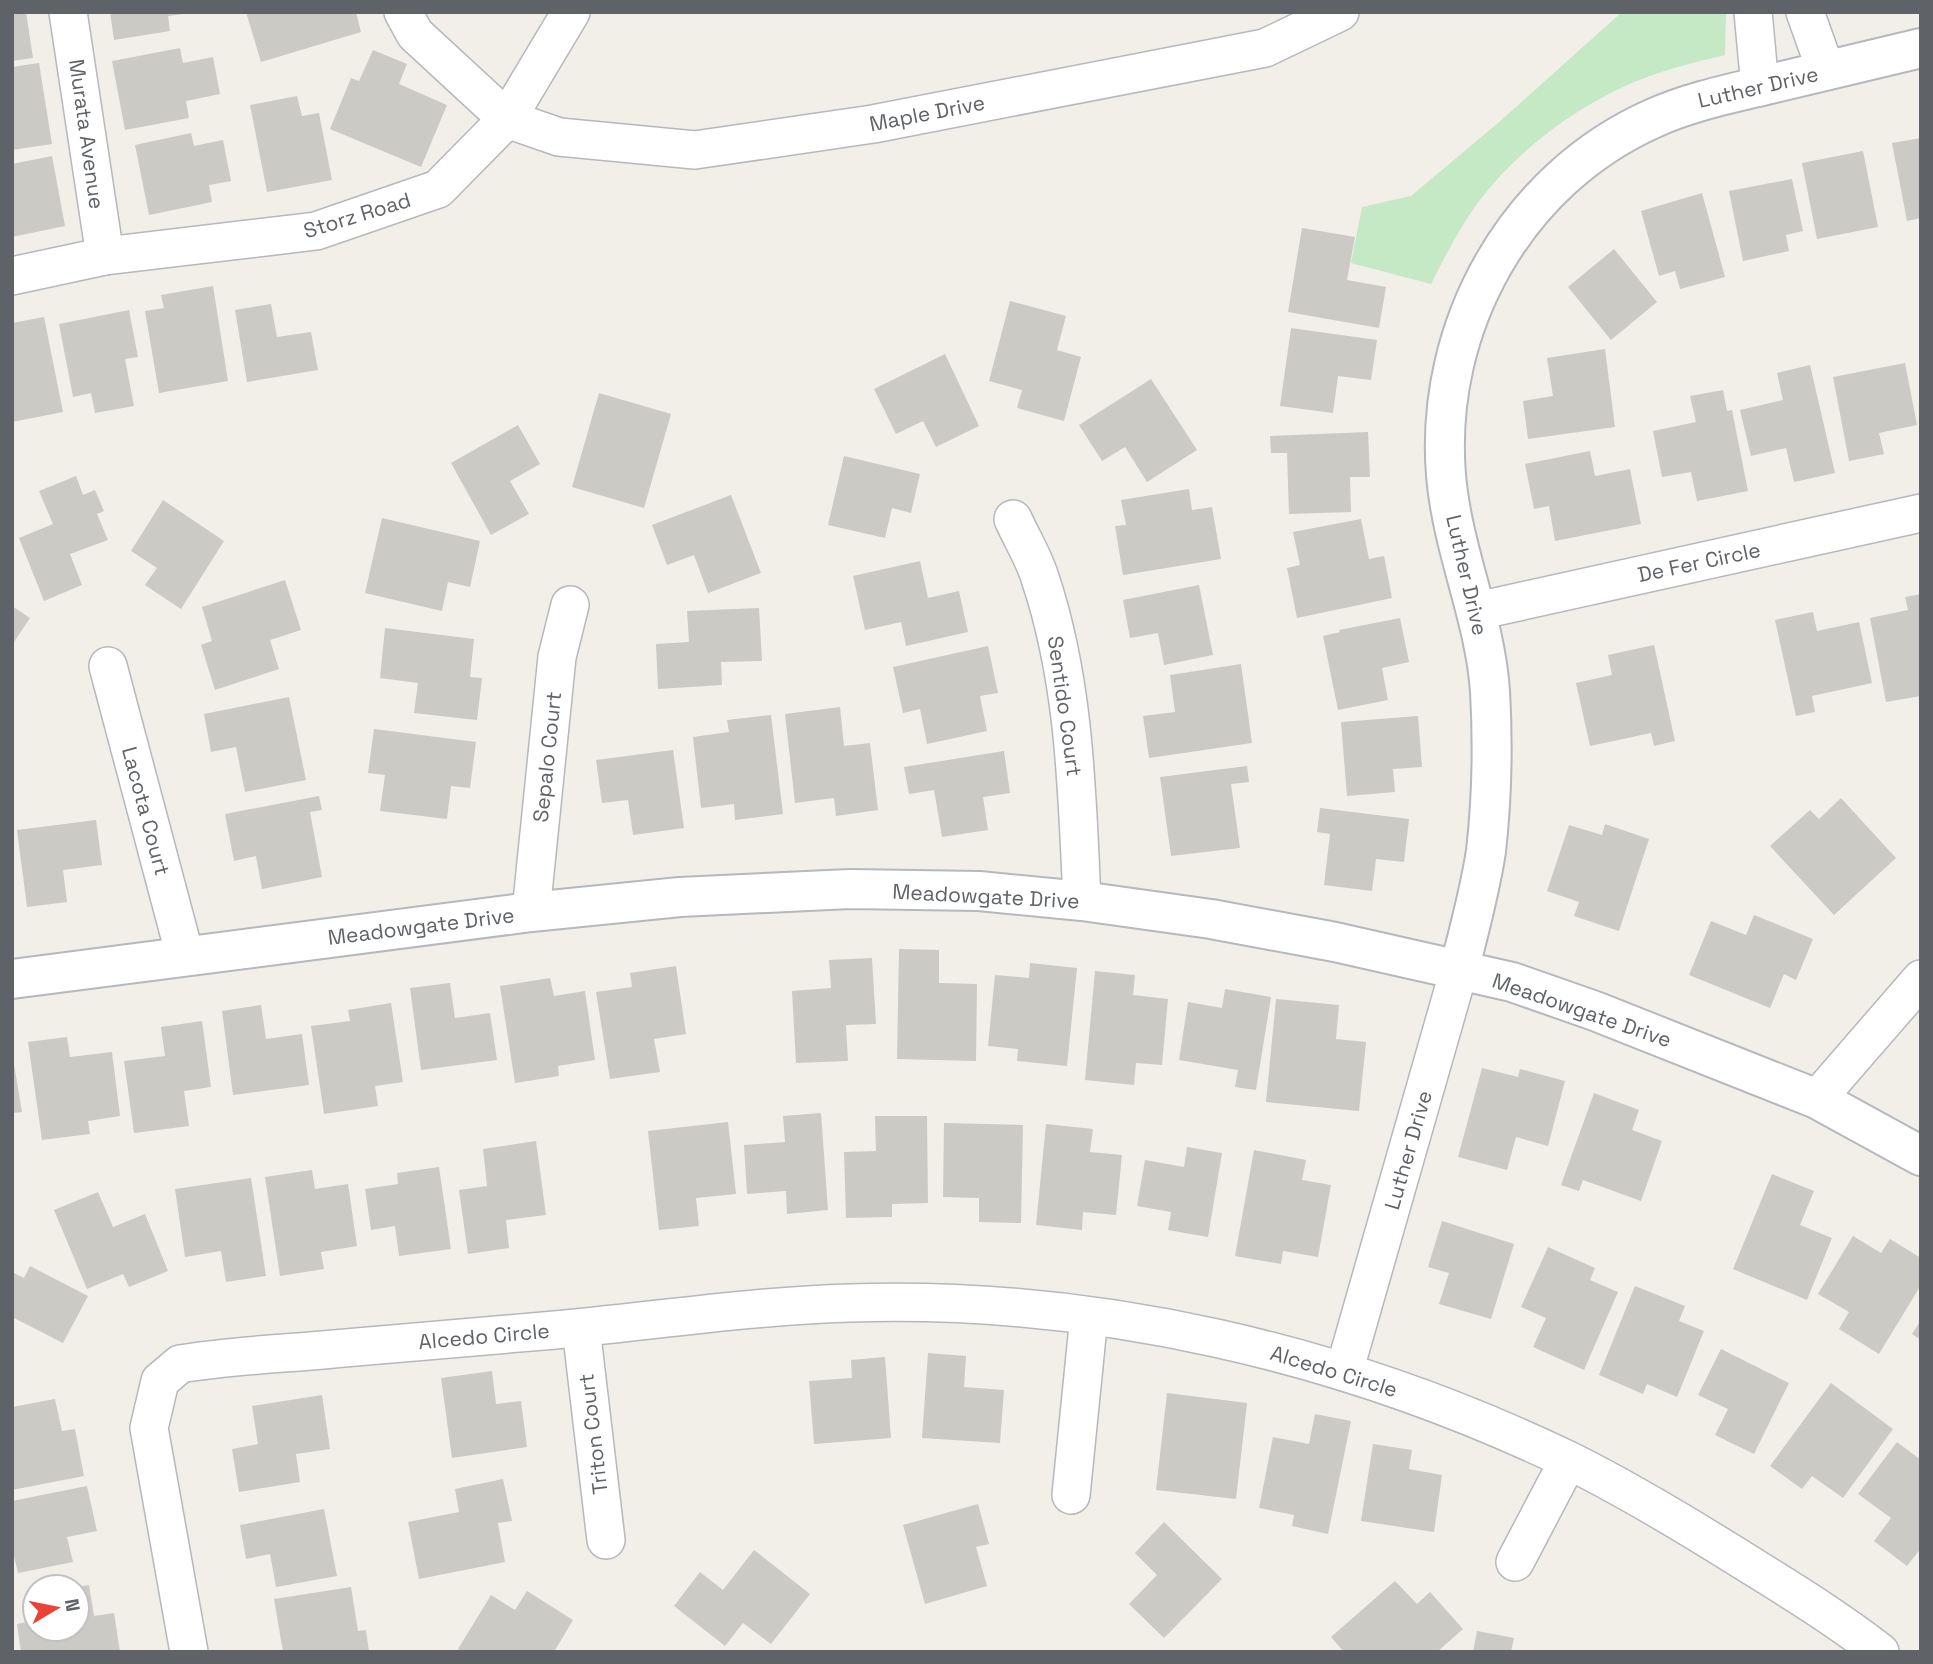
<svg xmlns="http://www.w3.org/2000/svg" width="1933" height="1664" font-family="'Space Grotesk',sans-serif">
  <rect width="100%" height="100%" fill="#f1efe8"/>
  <path fill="#c5e8c5" d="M1622,12h104l-1,43c-30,7 -62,15 -91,27 -60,26 -115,67 -155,119 -19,26 -34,55 -48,83l-80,-21 11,-56 49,-11 87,-73z"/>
  <g fill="#cccac5">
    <path d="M12,12h14l7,46 -21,3z"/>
    <path d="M110,12h73v2l-15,2 2,15 -56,9z"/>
    <path d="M246,12h110l5,20 -100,30z"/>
    <path d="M180,48l3,15 30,-6 7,37 -34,7 3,17 -64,12 -13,-69z"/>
    <path d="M373,50l34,14 -8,20 48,21 -26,62 -91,-38 21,-51 8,3z"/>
    <path d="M39,63l13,81 -40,6v-83z"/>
    <path d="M297,96l5,20 17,-3 13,67 -65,12 -17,-87z"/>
    <path d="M191,133l3,13 29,-6 8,41 -22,4 3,17 -63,13 -14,-70z"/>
    <path d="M1921,138v80l-14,3 -15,-78z"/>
    <path d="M1863,151l15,76 -61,12 -15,-76z"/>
    <path d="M52,156l13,70 -53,11v-73z"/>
    <path d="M1792,179l11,52 -17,4 3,16 -46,10 -14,-70z"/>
    <path d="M1702,193l23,84 -45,12 -5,-18 -16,5 -18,-65z"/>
    <path d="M1302,228l53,9 -8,43 39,7 -7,41 -91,-16z"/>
    <path d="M1614,249l43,53 -46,38 -43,-53z"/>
    <path d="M213,286l15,95 -69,12 -14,-82 19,-3 -3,-13z"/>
    <path d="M1010,301l56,15 -9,34 24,7 -17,64 -47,-13 5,-18 -33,-9z"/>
    <path d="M271,304l6,33 34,-5 7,38 -71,12 -12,-72z"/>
    <path d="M129,310l9,47 -13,2 9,47 -39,7 -4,-20 -18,4 -14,-73z"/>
    <path d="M44,317l19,95 -51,10v-99z"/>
    <path d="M1291,328l86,12 -6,40 -33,-4 -5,37 -53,-7z"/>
    <path d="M1605,349l10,78 -87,12 -5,-38 30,-5 -6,-38z"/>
    <path d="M945,354l34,72 -43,21 -13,-26 -27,13 -22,-45z"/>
    <path d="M1905,363l12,62 -38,8 5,21 -35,7 -16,-84z"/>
    <path d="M1810,365l25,108 -41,9 -8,-34 -35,8 -11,-46 43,-10 -6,-27z"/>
    <path d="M1151,379l46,71 -50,32 -22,-35 -23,14 -23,-36z"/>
    <path d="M1723,390l4,21 5,-1 16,81 -51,10 -6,-29 -29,5 -9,-46 43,-9 -6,-26z"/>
    <path d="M599,393l72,21 -27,94 -72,-21z"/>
    <path d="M518,425l22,39 -30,17 19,33 -38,21 -40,-72z"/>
    <path d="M1368,432l2,45h-20l1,35 -62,2 -2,-61h-16l-1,-17z"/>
    <path d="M1590,451l5,25 35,-7 11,55 -86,17 -6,-35 -15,3 -9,-45z"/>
    <path d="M844,456l76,18 -9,39 -19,-5 -7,30 -57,-13z"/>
    <path d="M76,476l7,19 12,-5 9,21 -7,3 11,26 -38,14 12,31 -38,16 -25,-63 34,-14 -14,-33z"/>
    <path d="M1189,489l3,21 20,-3 9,52 -98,16 -8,-49 11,-1 -5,-25z"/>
    <path d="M731,495l30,78 -53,20 -14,-38 -27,10 -15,-40z"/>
    <path d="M163,500l61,41 -43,68 -36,-24 12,-17 -26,-17z"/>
    <path d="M382,518l98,23 -10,46 -22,-5 -6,29 -77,-18z"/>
    <path d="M1361,519l8,40 15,-3 8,42 -95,20 -10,-50 13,-3 -7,-33z"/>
    <path d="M920,561l8,37 31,-7 9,41 -62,14 -5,-24 -36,8 -12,-54z"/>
    <path d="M285,580l16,50 -31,10 9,29 -64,21 -14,-45 11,-4 -10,-34z"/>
    <path d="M1199,585l14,70 -49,10 -6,-32 -28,5 -7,-38z"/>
    <path d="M1921,594v102l-35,6 -16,-84 38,-8 -3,-13z"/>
    <path d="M12,606l18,12 -18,27z"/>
    <path d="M759,608l3,53 -41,1 1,23 -64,4 -2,-45 33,-2 -2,-31z"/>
    <path d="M1813,612l4,19 42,-9 13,61 -60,13 3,16 -19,4 -21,-96z"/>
    <path d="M1400,618l9,44 -27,6 6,32 -50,10 -15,-74 17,-4 -1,-2z"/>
    <path d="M385,628l89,11 -4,38 12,1 -5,42 -63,-7 4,-30 -38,-5z"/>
    <path d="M1654,645l21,96 -21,5 -3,-13 -61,13 -14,-63 36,-8 -4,-20z"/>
    <path d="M988,646l10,47 -18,3 7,35 -60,13 -7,-35 -17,4 -10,-46z"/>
    <path d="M1241,664l11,79 -103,15 -6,-42 32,-4 -5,-37z"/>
    <path d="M289,697l17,83 -61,12 -9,-45 -25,5 -7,-38z"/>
    <path d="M840,707l4,39 26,-3 8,67 -42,6 -2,-18 -39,5 -10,-89z"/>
    <path d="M771,715l12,99 -48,6 -1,-16 -33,4 -8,-71 36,-5 -2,-12z"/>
    <path d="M1418,716l4,51 -29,2 2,23 -48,4 -6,-74z"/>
    <path d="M374,729l102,13 -6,46 -19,-2 -4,33 -67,-8 5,-36 -17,-2z"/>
    <path d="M673,750l11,78 -51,7 -5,-35 -26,3 -6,-43z"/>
    <path d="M1004,751l6,42 -27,4 5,33 -46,7 -8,-47 -25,4 -5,-27z"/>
    <path d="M1247,766l2,16 -18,2 9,64 -69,8 -11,-79z"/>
    <path d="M319,796l3,14 -12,2 12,65 -60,12 -6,-33 -22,5 -9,-47z"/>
    <path d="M1841,798l55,60 -62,57 -64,-69 40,-36 9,9z"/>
    <path d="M1320,808l89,11 -5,43 -28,-3 -4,32 -48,-6 6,-51 -13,-2z"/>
    <path d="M96,820l6,45 -39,5 4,32 -40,5 -10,-77z"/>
    <path d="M1605,824l44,15 -30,92 -45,-15 5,-14 -32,-11 22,-66 33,10z"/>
    <path d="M1754,915l59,24 -17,41 -12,-6 -14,34 -81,-33 22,-54 35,14z"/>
    <path d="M899,949l40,1v33l38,1 -1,77 -79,-2z"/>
    <path d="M872,958l4,66 -30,1 2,36 -52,2 -4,-72 39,-3 -2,-28z"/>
    <path d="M1030,963l47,5 -10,98 -50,-5 1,-12 -30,-3 7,-71 34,3z"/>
    <path d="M676,966l10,68 -32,5 6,33 -50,7 -14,-87 36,-5 -2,-14z"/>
    <path d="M1095,971l40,4 -2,20 35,4 -6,66 -26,-2 -2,22 -49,-5z"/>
    <path d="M550,978l4,18 31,-5 10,69 -37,6 1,10 -44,7 -15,-97z"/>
    <path d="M450,983l5,35 35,-5 7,47 -76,10 -11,-82z"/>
    <path d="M1225,989l46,8 -15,93 -21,-3 3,-17 -59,-10 9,-58 34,6z"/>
    <path d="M1276,999l63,6 -3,34 30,3 -7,69 -93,-9z"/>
    <path d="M391,1003l12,79 -28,4 3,20 -54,8 -13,-88 39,-5 -2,-11z"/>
    <path d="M261,1005l5,34 36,-5 7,51 -76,10 -11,-84z"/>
    <path d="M202,1021l9,66 -27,4 5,35 -55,7 -10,-72 41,-5 -4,-29z"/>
    <path d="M67,1037l3,20 42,-5 8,64 -32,5 2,13 -48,6 -14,-98z"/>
    <path d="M12,1052l10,60 -10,1z"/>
    <path d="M1482,1068l36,9 2,-8 45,12 -17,65 -32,-9 -9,33 -49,-13z"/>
    <path d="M1594,1093l45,17 -7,20 30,11 -21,60 -58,-21 -4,11 -18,-6z"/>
    <path d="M821,1113l7,97 -41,4 -1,-23 -39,3 -3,-49 41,-3 -2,-26z"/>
    <path d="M875,1116h52l1,87 -36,1v13l-46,1 -2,-66 32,-1z"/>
    <path d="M728,1122l8,72 -40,4 3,28 -40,4 -11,-99z"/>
    <path d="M944,1123l79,2 -2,98 -42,-1v-24l-36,-1z"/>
    <path d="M1046,1124l47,5 -3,23 32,3 -6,60 -33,-3 -1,18 -46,-5z"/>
    <path d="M536,1141l10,74 -40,5 3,28 -41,6 -9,-64 28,-4 -4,-37z"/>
    <path d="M1187,1147l35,6 -14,84 -40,-7 3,-18 -34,-6 8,-46 39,7z"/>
    <path d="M1254,1150l52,10 -4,20 29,5 -13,72 -35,-6 -2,13 -46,-8z"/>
    <path d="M439,1167l12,82 -52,7 -4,-30 -24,4 -6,-41 33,-5 -1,-11z"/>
    <path d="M312,1170l3,19 33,-5 9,62 -36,6 3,17 -44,7 -15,-99z"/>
    <path d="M1772,1174l42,17 -14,34 32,13 -25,62 -74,-31z"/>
    <path d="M251,1178l15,98 -40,6 -5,-31 -36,6 -10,-68z"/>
    <path d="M98,1192l15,35 32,-13 23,57 -39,16 -6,-13 -36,15 -33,-79z"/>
    <path d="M1442,1221l72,23 -23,75 -52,-15 10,-31 -21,-6z"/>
    <path d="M1853,1236l28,17 9,-14 31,19v27l-42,69 -40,-25 10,-17 -31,-18z"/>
    <path d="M1548,1247l47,21 -5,12 28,12 -34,78 -51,-23 13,-29 -25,-11z"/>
    <path d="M30,1266l58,30 -25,47 -51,-26v-45l12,6z"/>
    <path d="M1635,1286l50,20 -6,15 25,10 -27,66 -30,-13 -4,10 -44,-19z"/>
    <path d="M1921,1320v20l-9,-6z"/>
    <path d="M1721,1349l68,34 -35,71 -39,-19 13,-26 -30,-14z"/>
    <path d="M928,1353l38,3 -2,31 40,3 -4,53 -78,-5z"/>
    <path d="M885,1357l6,81 -77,6 -5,-63 43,-3 -1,-18z"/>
    <path d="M492,1371l4,33 25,-3 6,46 -75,11 -11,-80z"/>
    <path d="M1831,1383l62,46 -50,69 -31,-22 -10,13 -32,-23z"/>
    <path d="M1167,1393l80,10 -11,96 -80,-9z"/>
    <path d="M322,1395l8,54 -34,5 4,28 -61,10 -7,-43 26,-5 -6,-38z"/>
    <path d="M55,1399l7,32 13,-2 9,47 -72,14v-83z"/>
    <path d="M1315,1414l36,7 -23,113 -36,-8 2,-11 -35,-7 14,-71 36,7z"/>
    <path d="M1897,1442l24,18v88l-14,18 -33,-25 17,-23 -33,-24z"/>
    <path d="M1373,1444l39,6 -3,19 33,6 -8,57 -73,-11z"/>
    <path d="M503,1479l9,42 -14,2 7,39 -86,17 -11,-57 51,-10 -4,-23z"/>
    <path d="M87,1486l10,45 -30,6 6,25 -55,11 -6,-25v-47z"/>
    <path d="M978,1504l11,40 -13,3 11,39 -62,18 -22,-79z"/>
    <path d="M324,1509l13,67 -61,11 -6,-33 -24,5 -6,-34z"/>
    <path d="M1164,1522l58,57 -58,59 -35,-34 28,-29 -22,-22z"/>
    <path d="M754,1550l56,44 -39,50 -28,-21 -18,23 -51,-40 26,-34 23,18z"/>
    <path d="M1395,1581l22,23 13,-12 33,37 -26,23h-93l-13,-15z"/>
    <path d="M89,1585l5,31 20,-3 6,39h-99l-4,-28 14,-3 -4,-26 8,-1v35h42v-42z"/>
    <path d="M351,1587l7,44 8,-1 3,22h-86l-9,-53z"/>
    <path d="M527,1591l46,29 -19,32h-92l-4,-3 33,-54 24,15z"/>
    <path d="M1477,1631l37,7 -3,14h-38z"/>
  </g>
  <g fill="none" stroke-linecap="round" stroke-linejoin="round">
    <g stroke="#b5b8bc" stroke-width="40">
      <g id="minor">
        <path d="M68,12l37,244"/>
        <path d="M403,12l12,22 92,85 52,18 136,13 178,-26 392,-76 75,-36"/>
        <path d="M1753,12l7,75"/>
        <path d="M1805,12l21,59"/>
        <path d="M12,276l93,-20 211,-25 122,-42 69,-70 64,-107"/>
        <path d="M1013,519c9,20 21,39 27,59 35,104 37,214 42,323"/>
        <path d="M1477,611l444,-98"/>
        <path d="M108,666l77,290"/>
        <path d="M531,912l26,-255 13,-52"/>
        <path d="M1817,1099l104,-120"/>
        <path d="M581,1328l25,212"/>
        <path d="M1344,1372l115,-402"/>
        <path d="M1071,1495l18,-179"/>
        <path d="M1515,1562l53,-101"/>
        <path d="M189,1652l-40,-224 11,-47 20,-17c47,-8 95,-10 143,-14 77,-7 154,-13 232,-20 98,-9 195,-24 294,-27 247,-8 496,50 719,157 59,29 115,63 171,98 48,30 96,59 141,94"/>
      </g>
    </g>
    <g stroke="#b5b8bc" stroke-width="42">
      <g id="tertiary">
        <path d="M1459,970c10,-39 21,-79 27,-119 6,-53 7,-107 4,-160 -5,-73 -38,-142 -44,-216 -12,-149 70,-296 208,-357 36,-16 74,-24 112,-33 52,-12 103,-25 155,-37"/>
        <path d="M12,979l519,-67 149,-15 170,-8 129,2 103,10 129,18 124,23 177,40 83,29 222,88 104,57"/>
      </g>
    </g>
    <use href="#minor" stroke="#fff" stroke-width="37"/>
    <use href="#tertiary" stroke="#fff" stroke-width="38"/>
  </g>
  <g text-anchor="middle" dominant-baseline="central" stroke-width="5" stroke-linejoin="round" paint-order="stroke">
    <g font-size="21" fill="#5f6368" stroke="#fff">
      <text transform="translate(1758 87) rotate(-13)">Luther Drive</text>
      <text transform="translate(927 113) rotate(-11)">Maple Drive</text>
      <text transform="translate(87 134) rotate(82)">Murata Avenue</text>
      <text transform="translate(357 215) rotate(-17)">Storz Road</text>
      <text transform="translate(1699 562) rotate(-12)">De Fer Circle</text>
      <text transform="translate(1467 575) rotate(77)">Luther Drive</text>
      <text transform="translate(1065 706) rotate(82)">Sentido Court</text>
      <text transform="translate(547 757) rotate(-84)">Sepalo Court</text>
      <text transform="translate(146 811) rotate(75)">Lacota Court</text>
      <text transform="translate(986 896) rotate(3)">Meadowgate Drive</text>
      <text transform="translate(421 926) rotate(-7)">Meadowgate Drive</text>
      <text transform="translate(1582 1010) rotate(19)">Meadowgate Drive</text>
      <text transform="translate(1408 1150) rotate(-74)">Luther Drive</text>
      <text transform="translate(484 1336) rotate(-5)">Alcedo Circle</text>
      <text transform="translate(1334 1371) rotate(17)">Alcedo Circle</text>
      <text transform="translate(593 1434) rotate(-97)">Triton Court</text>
    </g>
  </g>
  <rect width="1933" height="1664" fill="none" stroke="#5f6368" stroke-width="28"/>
  <g transform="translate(56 1608) rotate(80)"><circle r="33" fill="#ffffff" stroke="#bfc1c3" stroke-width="2"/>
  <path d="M0-5L12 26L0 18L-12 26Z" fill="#ea4335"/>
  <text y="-10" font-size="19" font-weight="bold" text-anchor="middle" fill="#5f6368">N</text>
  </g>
</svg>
